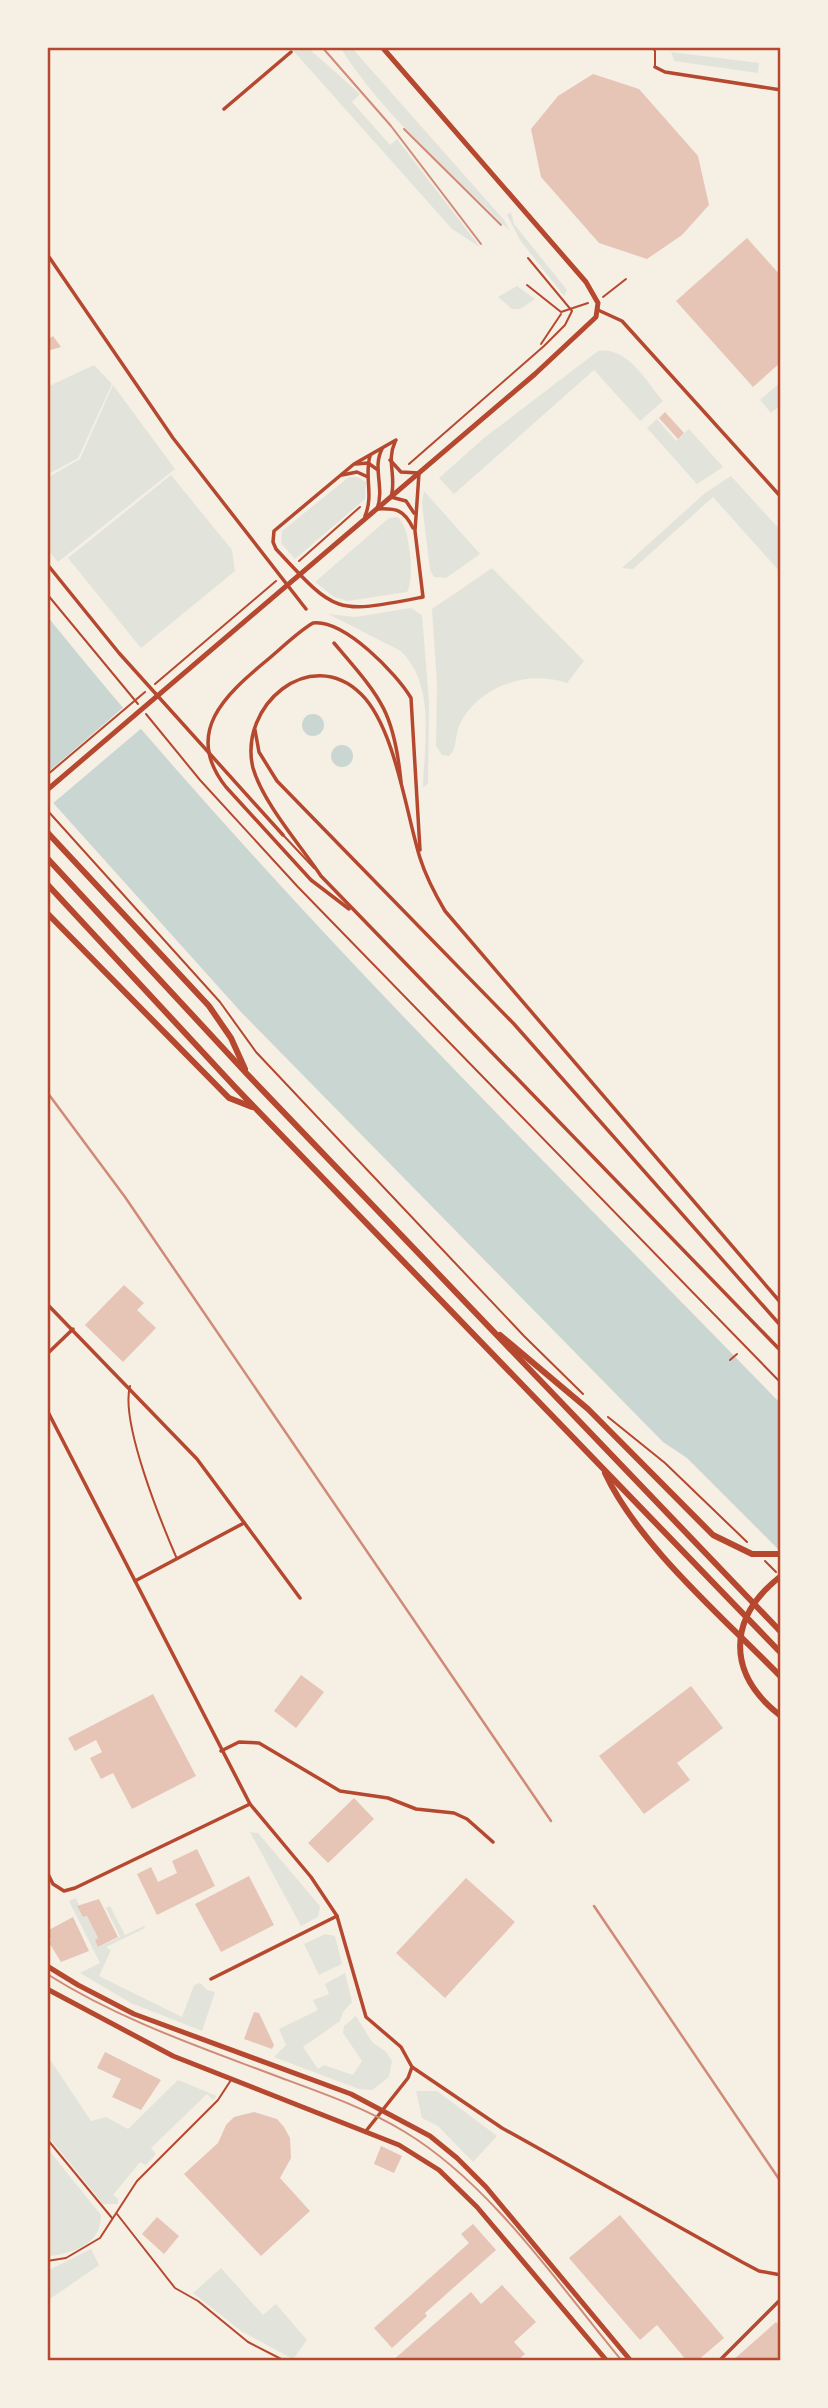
<svg xmlns="http://www.w3.org/2000/svg" width="828" height="2408" font-family="'Work Sans',sans-serif">
  <rect width="100%" height="100%" fill="#f6efe4"/>
  <g fill="#e2e4dc">
    <path d="M290,47h17l53,47 -8,8 38,43 7,-6 83,108 -28,-18z"/>
    <path d="M340,47h11l153,173 6,11c-58,-58 -126,-114 -170,-184z"/>
    <path d="M671,52l88,11 -1,10 -84,-12z"/>
    <path d="M511,212l3,12 53,66 -3,6 -44,-56 -13,-25z"/>
    <path d="M517,286l18,13 -15,10h-8l-14,-12z"/>
    <path d="M598,351c29,-5 48,30 65,50l-23,20 -46,-51 -140,124 -15,-16 45,-40z"/>
    <path d="M94,365l18,19 -34,74 -31,17v-88z"/>
    <path d="M781,382v23l-10,8 -11,-13z"/>
    <path d="M113,385l62,84 -117,93 -11,-13v-71l33,-19z"/>
    <path d="M657,419l19,22 13,-12 34,38 -26,17 -50,-56z"/>
    <path d="M171,475l61,75 3,21 -94,77 -73,-90z"/>
    <path d="M731,476l50,55v17l-4,4 4,4v17l-68,-76 -80,72 -11,-1 83,-75z"/>
    <path d="M349,477h9l8,5 -1,17 -70,60 -14,-16 1,-12z"/>
    <path d="M424,491l56,63 -34,24 -12,-1 -4,-7 -8,-67z"/>
    <path d="M397,517c13,7 18,63 10,75l-59,9 -14,-4 -19,-15 74,-64z"/>
    <path d="M492,568l92,93 -17,22c-40,-14 -90,4 -108,43 -4,10 -2,23 -10,30l-7,-1 -6,-9 1,-60 -5,-77z"/>
    <path d="M411,608l11,7 7,86 -1,82 -5,5c1,-45 13,-102 -22,-137l-73,-37 27,3z"/>
    <path d="M250,1832l8,1 62,73 -2,11 -17,9z"/>
    <path d="M76,1898l7,19 4,-1 11,22 -3,2 4,7 21,-10 -14,-29 4,-2 15,29 19,-9 1,2 -39,19 5,3 -12,26 83,41 12,-32 6,-2 7,7 8,2 -13,39 -71,-28 -51,-30 20,-10 -31,-62z"/>
    <path d="M325,1934l10,2 7,28 -23,11 -15,-31z"/>
    <path d="M345,1973l7,29 -9,10 -3,9 -37,26 15,22 6,-4 29,10 9,-14 -19,-28 1,-7 12,-10 16,26 14,10 6,9 -3,16 -17,13 -13,-1 -85,-32 12,-12 -7,-16 39,-19 -5,-10 16,-6 -4,-10z"/>
    <path d="M47,2055l44,66 15,-4 22,12 50,-49 39,16 -4,4 -6,-6 -56,54 5,6 -10,11 -6,-3 -27,33 5,4v5h-15l-56,-69z"/>
    <path d="M416,2091h21l60,45 -24,26 -35,-36 -16,-8z"/>
    <path d="M47,2148l54,67c0,31 -28,37 -54,42z"/>
    <path d="M91,2249l8,16 -52,36v-30z"/>
    <path d="M221,2268l42,47 13,-11 31,36 -14,19 -52,-28 -48,-38z"/>
  </g>
  <g fill="#c9d6d2">
    <path d="M47,616c226,280 484,530 734,788v148l-94,-94 -24,-16 -422,-430 -194,-216z"/>
    <circle cx="313" cy="725" r="11"/>
    <circle cx="342" cy="756" r="11"/>
  </g>
  <path fill="#f6efe4" d="M125,706l18,21 -92,78 -4,-4v-28z"/>
  <g fill="#e6c5b7">
    <path d="M593,74l46,15 59,67 11,49 -27,30 -35,24 -48,-16 -58,-66 -10,-48 27,-33z"/>
    <path d="M747,238l34,38v86l-28,25 -77,-86z"/>
    <path d="M53,336l8,11 -14,4v-11z"/>
    <path d="M665,412l19,21 -6,6 -19,-21z"/>
    <path d="M124,1285l20,18 -7,7 19,18 -33,34 -38,-37z"/>
    <path d="M301,1675l23,17 -28,36 -22,-17z"/>
    <path d="M691,1686l32,42 -46,35 13,17 -46,34 -45,-58z"/>
    <path d="M153,1694l43,82 -64,33 -19,-36 -12,6 -11,-21 12,-6 -6,-12 -21,11 -7,-13z"/>
    <path d="M354,1798l20,21 -46,44 -20,-20z"/>
    <path d="M197,1849l18,37 -58,29 -20,-41 14,-7 7,15 19,-9 -5,-12z"/>
    <path d="M249,1876l25,49 -53,27 -26,-48z"/>
    <path d="M466,1878l49,44 -70,76 -49,-45z"/>
    <path d="M99,1899l19,38 -20,10 -3,-7 3,-2 -11,-22 -4,1 -6,-11z"/>
    <path d="M73,1917l16,34 -28,11 -13,-21 3,-1 -4,-9z"/>
    <path d="M254,2012l5,1 15,32 -2,4 -28,-10z"/>
    <path d="M105,2052l56,28 -20,30 -29,-13 9,-18 -24,-11z"/>
    <path d="M254,2112l23,7 7,8 6,11 1,20 -11,20 30,33 -49,45 -77,-82 34,-31 8,-18 8,-8z"/>
    <path d="M381,2146l21,10 -8,17 -20,-9z"/>
    <path d="M620,2215l104,123 -27,23h-10l-30,-36 -17,15 -71,-82z"/>
    <path d="M157,2217l22,19 -15,18 -22,-20z"/>
    <path d="M473,2224l23,26 -71,63 2,3 -35,32 -18,-20 95,-85 -8,-9z"/>
    <path d="M502,2285l34,37 -22,20 11,12 -8,7h-125l79,-69 10,12z"/>
    <path d="M776,2322l5,5v34h-49z"/>
  </g>
  <g fill="none" stroke-linecap="round" stroke-linejoin="round">
    <g stroke="#b5482f" stroke-width="2">
      <path d="M527,285l34,27 27,-9"/>
      <path d="M603,297l23,-18"/>
      <path d="M541,344l20,-30"/>
      <path d="M409,464l135,-118 21,-21 7,-14 -44,-53"/>
      <path d="M299,561l61,-54"/>
      <path d="M47,594l91,110"/>
      <path d="M155,684l121,-103"/>
      <path d="M146,714l54,66 98,107 483,496"/>
      <path d="M47,775l98,-83"/>
      <path d="M47,810l173,192 36,50 268,284 59,58"/>
      <path d="M730,1360l7,-6"/>
      <path d="M608,1417l57,46 82,79"/>
      <path d="M765,1561l11,11"/>
    </g>
    <g stroke="#b5482f" stroke-width="2">
      <path d="M652,47l3,4v15"/>
      <path d="M284,836l30,32"/>
      <path d="M130,1386c-10,36 31,136 47,173"/>
      <path d="M47,2139l65,79"/>
      <path d="M117,2214l58,74 23,13 50,41 37,19"/>
      <path d="M47,2261l19,-3 34,-20 37,-57 81,-81 13,-20"/>
    </g>
    <g stroke="#b5482f" stroke-width="3.5">
      <path d="M655,67l10,5 116,18"/>
      <path d="M224,109l67,-57"/>
      <path d="M47,254l126,184 133,171"/>
      <path d="M598,310l24,11 159,176"/>
      <path d="M395,442c-9,19 2,36 -4,55l15,4 8,12"/>
      <path d="M382,449c-10,19 3,39 -5,60 20,-1 27,1 36,19"/>
      <path d="M390,460l11,12 18,1 -4,58 8,66c-88,17 -86,18 -147,-48l-3,-7 1,-11 80,-67 42,-24"/>
      <path d="M356,464l12,-1 10,7"/>
      <path d="M342,475l15,-3 11,5"/>
      <path d="M365,516c9,-21 -1,-40 5,-60"/>
      <path d="M47,564l72,89 164,182"/>
      <path d="M334,643c46,54 60,67 67,139"/>
      <path d="M255,730l4,22 18,29 237,243 267,302"/>
      <path d="M349,909l-38,-29 -85,-93c-43,-54 -1,-92 40,-126 15,-12 30,-28 47,-38 31,-4 84,51 98,75l9,152"/>
      <path d="M781,1303l-336,-392c-10,-17 -19,-34 -25,-53 -14,-45 -25,-131 -59,-164 -51,-50 -123,12 -108,74 10,35 48,78 68,108l460,475"/>
      <path d="M47,1304l150,155 103,139"/>
      <path d="M47,1354l26,-25"/>
      <path d="M47,1410l203,394 61,73 26,39 29,101 35,30 11,20 -4,11 -42,53"/>
      <path d="M135,1581l109,-58"/>
      <path d="M221,1751l18,-9 20,1 81,48 48,7 28,11 38,4 13,6 26,23"/>
      <path d="M47,1872l6,12 11,7 11,-3 175,-84"/>
      <path d="M211,1979l126,-63"/>
      <path d="M412,2067l90,61 240,134 17,9 22,4"/>
      <path d="M719,2361l62,-62"/>
    </g>
    <g stroke="#b5482f" stroke-width="5">
      <path d="M47,1966l31,19 56,29 217,80 79,42 27,22 29,29 145,174"/>
      <path d="M47,1989l126,67 226,89 40,25 38,37 130,154"/>
    </g>
    <path stroke="#b5482f" stroke-width="5" d="M47,790l488,-416 61,-57 2,-14 -12,-21 -204,-235"/>
    <g stroke="#b5482f" stroke-width="6">
      <path d="M47,832l162,174 22,32 14,31"/>
      <path d="M47,858l200,216 534,558"/>
      <path d="M47,884l188,203 546,566"/>
      <path d="M47,913l182,185 23,9"/>
      <path d="M500,1335l88,74 125,126 39,19h29"/>
      <path d="M605,1473c34,73 119,145 176,204"/>
      <path d="M781,1576c-54,42 -55,98 0,140"/>
    </g>
    <g stroke="#cf8b77" stroke-width="2">
      <path d="M322,47l69,79 90,118"/>
      <path d="M404,129l97,96"/>
      <path d="M47,1974c74,47 156,74 237,105 41,15 83,30 121,53 87,53 152,151 217,229"/>
    </g>
    <g stroke="#cf8b77" stroke-width="2.5">
      <path d="M47,1092l78,105 426,624"/>
      <path d="M594,1906l187,276"/>
    </g>
  </g>
  <rect width="828" height="2408" fill="none" stroke="#f6efe4" stroke-width="98"/>
  <rect x="49" y="49" width="730" height="2310" fill="none" stroke="#b5482f" stroke-width="2.5"/>
</svg>
